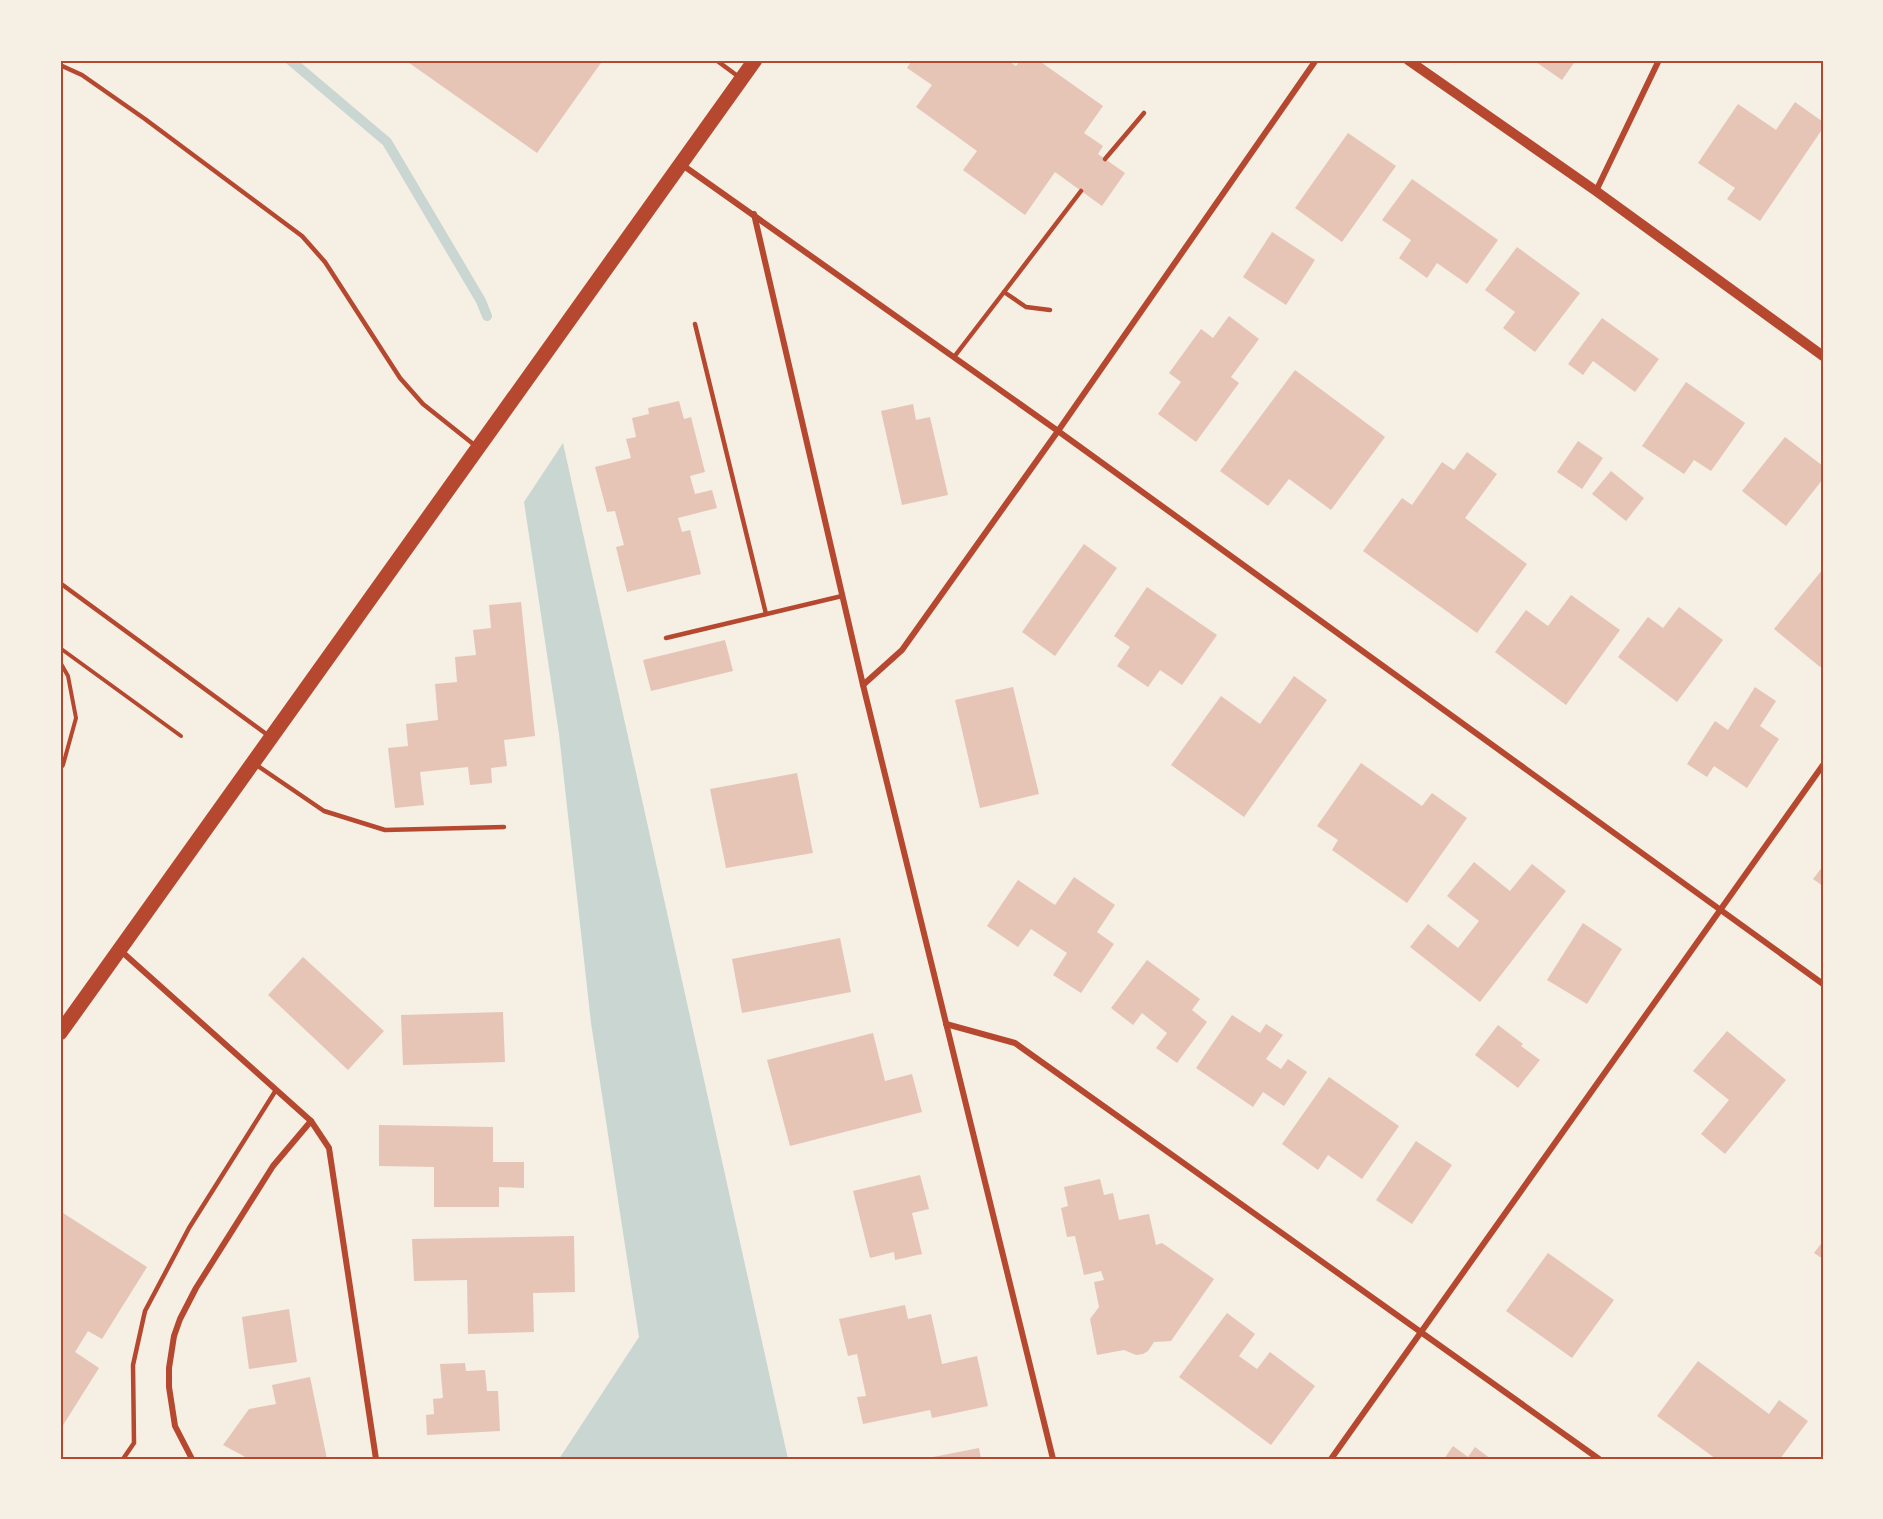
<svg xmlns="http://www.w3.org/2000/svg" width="1883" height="1519" font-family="Quicksand,sans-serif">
  <rect width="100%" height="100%" fill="#f6efe4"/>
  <path fill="#c9d6d2" d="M563,443l225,1016h-229l80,-122 -48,-314 -32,-289 -35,-232z"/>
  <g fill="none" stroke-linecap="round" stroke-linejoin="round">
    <path stroke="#c9d6d2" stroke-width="10" d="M290,60l97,82 94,159 6,15"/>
  </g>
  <g fill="#e6c5b7">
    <path d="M405,60h198l-66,93z"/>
    <path d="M912,60h95l9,6 5,-6h17l65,46 -19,27 19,13 -5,8 27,19 -23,33 -47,-34 -30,43 -62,-45 14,-19 -61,-44 16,-22 -25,-17z"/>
    <path d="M1533,60h43l-14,20z"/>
    <path d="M1795,102l28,20v6l-63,93 -33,-22 8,-11 -37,-25 40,-59 38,26z"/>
    <path d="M1348,133l48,33 -54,76 -47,-34z"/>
    <path d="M1412,179l86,61 -31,44 -30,-21 -10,15 -28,-20 12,-18 -29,-20z"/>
    <path d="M1272,232l43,28 -29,45 -43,-28z"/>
    <path d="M1517,247l63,46 -45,59 -32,-24 12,-16 -30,-22z"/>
    <path d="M1229,316l30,23 -28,38 8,6 -43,59 -38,-28 23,-32 -12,-9 32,-44 12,9z"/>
    <path d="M1602,318l57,41 -24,33 -42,-31 -10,14 -15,-11z"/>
    <path d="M1295,370l90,67 -54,73 -42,-31 -21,27 -48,-35z"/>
    <path d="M1686,382l59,41 -34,48 -17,-11 -10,14 -42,-28z"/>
    <path d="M679,401l5,18 7,-2 14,55 -15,4 5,18 17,-4 5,18 -39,10 4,14 8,-2 11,44 -74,18 -11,-45 8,-2 -9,-34 -8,1 -12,-45 36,-9 -5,-19 10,-2 -4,-19 17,-4 -1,-6z"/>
    <path d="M913,404l3,16 14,-3 18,78 -46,10 -21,-94z"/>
    <path d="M1785,437l38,29v13l-37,47 -44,-35z"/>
    <path d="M1578,441l25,17 -21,31 -25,-17z"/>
    <path d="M1467,452l30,22 -32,44 62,46 -50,69 -114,-82 39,-53 10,7 30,-43 12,8z"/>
    <path d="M1611,471l33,27 -18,23 -34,-27z"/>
    <path d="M1084,544l33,24 -62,88 -33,-24z"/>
    <path d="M1823,569v95l-3,3 -46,-38z"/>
    <path d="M1147,587l70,48 -35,50 -22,-15 -12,17 -31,-21 13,-19 -16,-11z"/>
    <path d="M1571,595l49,35 -54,75 -71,-53 31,-42 22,16z"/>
    <path d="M521,602l14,134 -31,4 3,26 -16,2 1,15 -22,2 -2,-18 -48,5 4,33 -29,3 -7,-60 20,-2 -2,-22 32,-4 -3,-36 22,-2 -2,-25 21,-2 -3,-25 18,-2 -2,-23z"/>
    <path d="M1679,607l44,33 -46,62 -59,-45 30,-40 15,11z"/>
    <path d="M725,640l8,31 -82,20 -8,-31z"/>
    <path d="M1294,676l33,24 -83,117 -73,-52 50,-69 39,28z"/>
    <path d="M1013,687l26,107 -59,14 -25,-108z"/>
    <path d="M1755,687l21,14 -16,25 19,13 -32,49 -33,-22 -7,11 -20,-13 28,-43 13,9z"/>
    <path d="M1361,763l61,43 10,-13 35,25 -60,85 -75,-53 6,-10 -21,-14z"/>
    <path d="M797,773l16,80 -87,15 -16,-79z"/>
    <path d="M1474,862l36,29 22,-27 34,27 -86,111 -70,-55 18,-23 30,24 21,-27 -32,-25z"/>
    <path d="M1823,866v20l-10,-7z"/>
    <path d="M1074,877l41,28 -18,27 17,12 -33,49 -28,-18 14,-22 -36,-24 -13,18 -31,-21 31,-46 37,25z"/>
    <path d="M1583,923l39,26 -35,55 -40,-24z"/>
    <path d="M840,938l11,54 -109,21 -10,-54z"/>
    <path d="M303,957l81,74 -36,39 -80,-75z"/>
    <path d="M1147,960l53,39 -8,11 15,12 -30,41 -21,-15 11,-15 -25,-20 -9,12 -22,-17z"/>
    <path d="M503,1012l2,50 -102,3 -2,-50z"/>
    <path d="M1232,1015l28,18 6,-9 17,11 -17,24 15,10 7,-10 19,13 -23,34 -21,-14 -10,15 -57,-39z"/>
    <path d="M1498,1025l25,19 -2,2 19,14 -22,28 -43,-33z"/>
    <path d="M1727,1031l59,49 -61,74 -24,-20 28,-34 -36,-29z"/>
    <path d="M873,1033l12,48 27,-7 10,38 -132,34 -23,-86z"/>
    <path d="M1329,1077l70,49 -37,53 -34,-24 -10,15 -36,-26z"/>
    <path d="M379,1125l114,2v35h31v26l-25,-1v20h-65v-40l-55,-1z"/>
    <path d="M1416,1141l36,24 -40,59 -36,-24z"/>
    <path d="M920,1175l9,34 -17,4 10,41 -27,6 -1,-8 -24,6 -17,-67z"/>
    <path d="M1100,1179l4,16 9,-2 6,27 30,-6 7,31 6,-2 52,36 -43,62 -17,1 -6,9 -5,3 -7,1 -12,-5 -27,5 -7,-36 9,-12 -5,-25 10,-2 -3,-9 -17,4 -9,-39 -8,1 -6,-29 7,-2 -4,-19z"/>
    <path d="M63,1213l84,54 -45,72 -14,-8 -13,21 24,16 -39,62v-211z"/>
    <path d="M574,1236l1,56 -42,1 1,39 -66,2 -1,-54 -53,1 -2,-42z"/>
    <path d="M1823,1241v18l-9,-6z"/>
    <path d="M1548,1253l66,47 -42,58 -66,-47z"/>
    <path d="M905,1305l3,14 23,-5 11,50 35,-8 11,50 -56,12 -2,-8 -67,14 -6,-27 9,-1 -9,-42 -9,2 -9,-37z"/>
    <path d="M289,1309l8,53 -48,7 -7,-52z"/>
    <path d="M1227,1313l28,21 -16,22 18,13 13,-17 45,34 -44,59 -92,-68z"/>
    <path d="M1698,1361l71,53 10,-14 29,21 -28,38h-64l-59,-43z"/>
    <path d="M465,1363l1,8 19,-1 2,21h11l2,40 -73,4 -1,-20 8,-1 -1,-15 10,-1 -3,-34z"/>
    <path d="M310,1377l17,82h-78l-26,-14 26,-36 27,-5 -4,-19z"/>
    <path d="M1453,1446l15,11 7,-10 16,12h-47z"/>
    <path d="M979,1448l2,11h-53v-1z"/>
  </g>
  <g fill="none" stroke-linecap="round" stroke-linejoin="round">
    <g stroke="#b5482f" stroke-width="4">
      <path d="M60,648l121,88"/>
      <path d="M60,662l8,14 8,42 -13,47 -3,4"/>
    </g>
    <g stroke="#b5482f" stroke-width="4.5">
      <path d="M716,60l23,17"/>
      <path d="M60,65l22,10 63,44 157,117 23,26 75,116 23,26 54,43"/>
      <path d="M1105,159l39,-46"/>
      <path d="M1004,292l77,-101"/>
      <path d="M695,324l71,290"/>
      <path d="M954,357l50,-65 22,15 24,3"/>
      <path d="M60,583l209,153"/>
      <path d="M666,638l176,-42"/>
      <path d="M255,764l69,47 61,19 119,-3"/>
      <path d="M123,1459l11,-16 -1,-78 12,-54 44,-83 87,-138"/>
    </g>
    <g stroke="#b5482f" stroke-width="6">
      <path d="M681,164l377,267 765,553"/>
      <path d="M1596,191l63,-131"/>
      <path d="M754,214l109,471 190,774"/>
      <path d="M863,685l39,-35 156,-219 258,-371"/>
      <path d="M121,951l190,170 18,27 47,311"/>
      <path d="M946,1024l69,19 584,416"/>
      <path d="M192,1459l-17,-33 -6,-39v-19l5,-32 6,-17 16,-31 77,-122 38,-45"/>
      <path d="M1331,1459l492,-694"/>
    </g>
    <path stroke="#b5482f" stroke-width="10" d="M1408,60l188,131 227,165"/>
    <path stroke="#b5482f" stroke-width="15" d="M60,1033l695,-973"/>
  </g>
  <rect width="1883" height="1519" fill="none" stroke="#f6efe4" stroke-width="123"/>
  <rect x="62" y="62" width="1760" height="1396" fill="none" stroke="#b5482f" stroke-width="2"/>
</svg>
